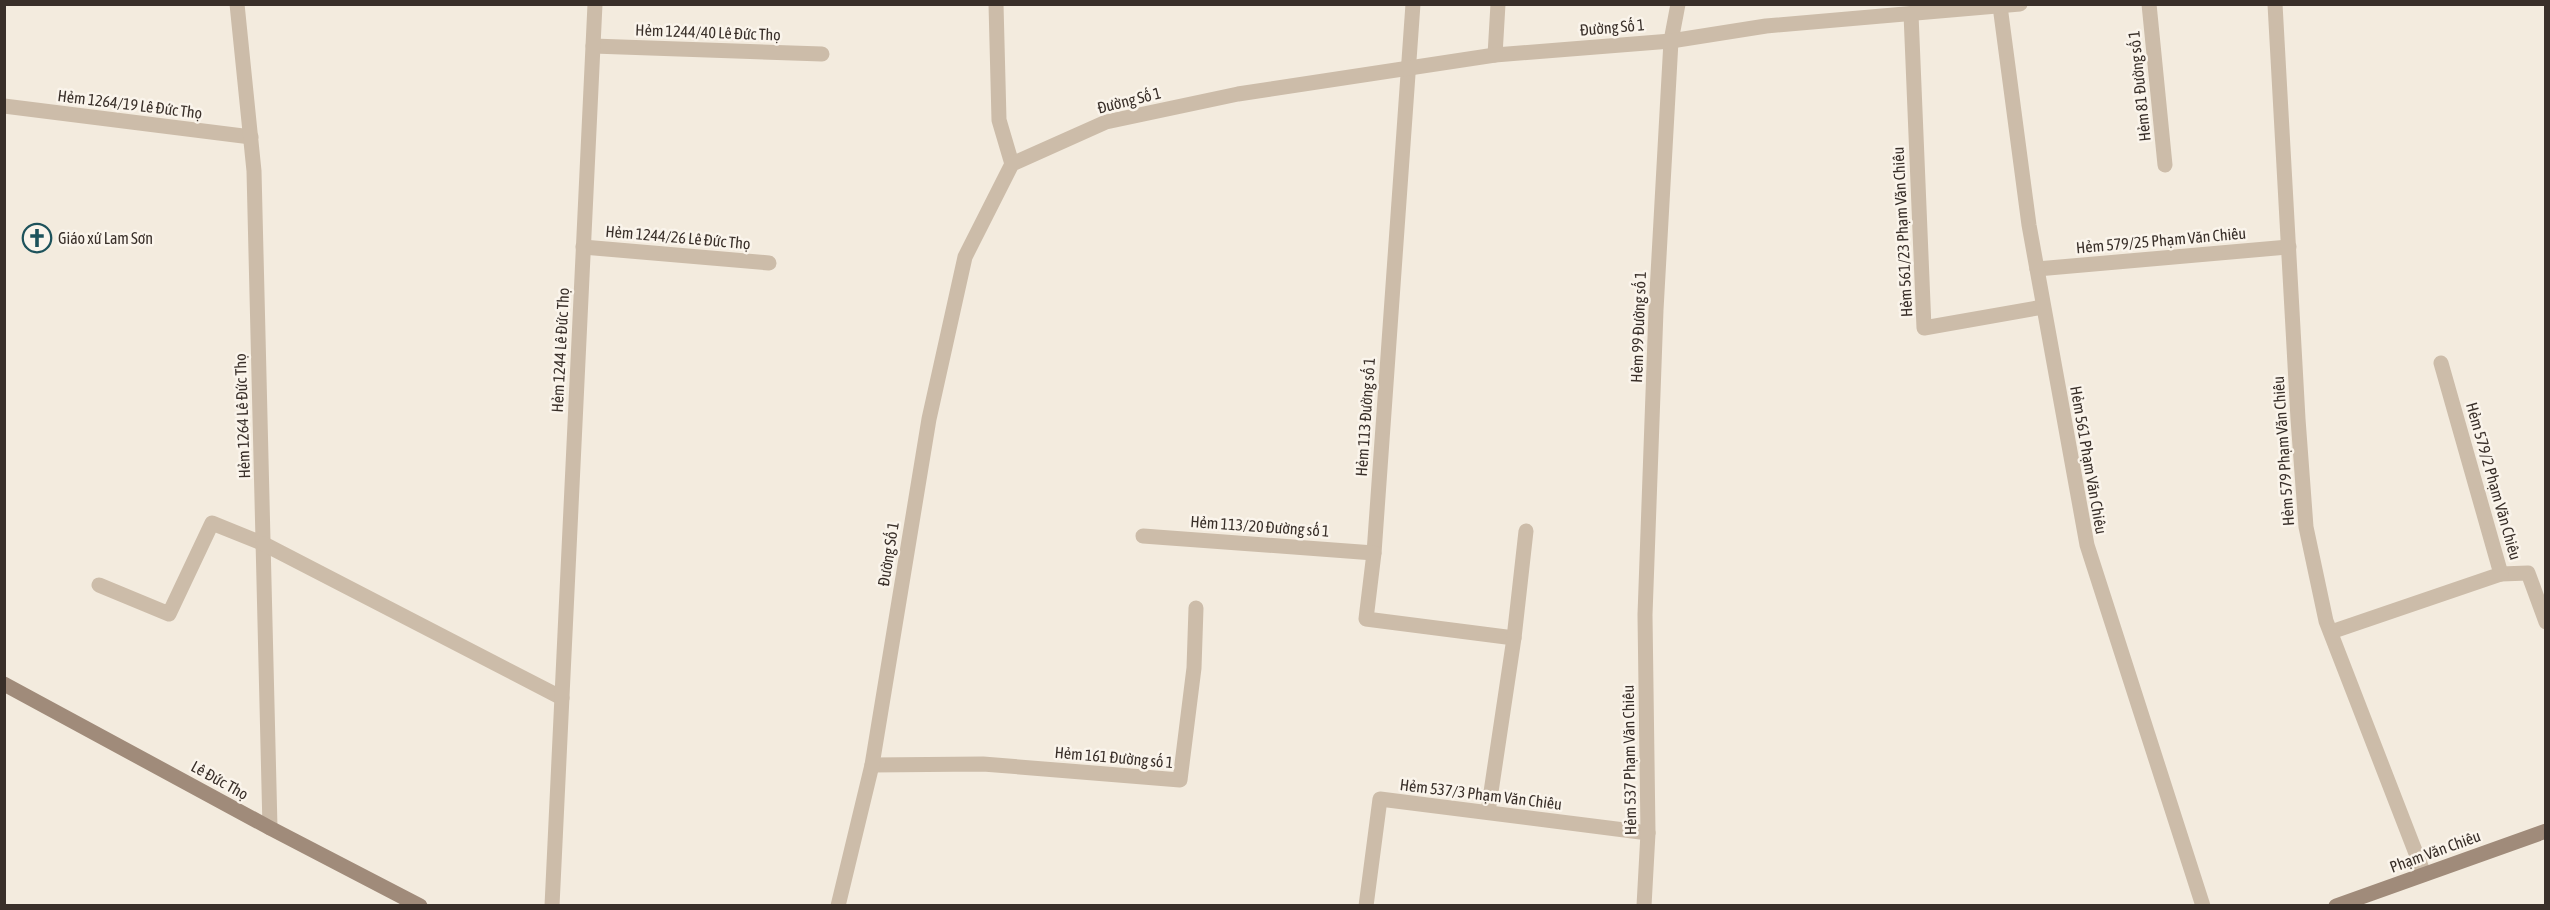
<svg xmlns="http://www.w3.org/2000/svg" width="2550" height="910" font-family="'Asap Condensed',sans-serif">
  <rect width="100%" height="100%" fill="#f3ebde"/>
  <g fill="none" stroke-linecap="round" stroke-linejoin="round">
    <g stroke="#ccbca9" stroke-width="15">
      <path d="M996,4l3,116 13,44"/>
      <path d="M1413,4l-39,549 -8,66 148,19"/>
      <path d="M2149,4l16,161"/>
      <path d="M1911,14l13,314 119,-21"/>
      <path d="M593,46l229,8"/>
      <path d="M1495,55l3,-51"/>
      <path d="M4,106l247,31"/>
      <path d="M583,247l186,16"/>
      <path d="M2037,269l252,-22"/>
      <path d="M1143,536l231,17"/>
      <path d="M2501,574l27,-1 18,49"/>
      <path d="M99,585l70,29 43,-91 52,21"/>
      <path d="M2331,632l170,-58 -60,-211"/>
      <path d="M872,765l111,-1 197,16 14,-112 2,-60"/>
      <path d="M1488,812l26,-174 12,-107"/>
      <path d="M1366,906l14,-107 268,34"/>
      <path d="M1644,906l4,-73 -3,-218 11,-305 15,-269 7,-37"/>
    </g>
    <g stroke="#ccbca9" stroke-width="15">
      <path d="M237,4l17,167 16,657"/>
      <path d="M2275,4l23,415 8,108 20,94 98,253"/>
      <path d="M2000,6l29,219 58,320 116,361"/>
      <path d="M264,544l298,154"/>
      <path d="M552,906l43,-902"/>
      <path d="M838,906l34,-141 57,-346 36,-162 47,-93 94,-42 132,-28 257,-39 176,-14 95,-15 254,-22"/>
    </g>
    <g stroke="#a08b7a" stroke-width="15">
      <path d="M4,684l266,144 150,78"/>
      <path d="M2336,906l210,-75"/>
    </g>
  </g>
  <defs>
    <g id="church-ring" transform="scale(1.5)"><circle r="9.5" fill="#faf4eb" stroke="#1d525b" stroke-width="1.5"/><path d="M-1.2-6h2.4v3.5h3.3v2.4h-3.3V6h-2.4V-.1h-3.3v-2.4h3.3Z" fill="#1d525b"/></g>
  </defs>
  <g fill-rule="evenodd">
    <use href="#church-ring" x="37" y="238"/>
  </g>
  <g text-anchor="middle" dominant-baseline="central" stroke-width="5" stroke-linejoin="round" paint-order="stroke">
    <g font-size="16" fill="#392f29" stroke="#faf4eb">
      <text transform="translate(1612 27) rotate(-5)">Đường Số 1</text>
      <text transform="translate(708 32) rotate(2)">Hẻm 1244/40 Lê Đức Thọ</text>
      <text transform="translate(2139 86) rotate(-96)">Hẻm 81 Đường số 1</text>
      <text transform="translate(1129 100) rotate(-14)">Đường Số 1</text>
      <text transform="translate(130 104) rotate(7)">Hẻm 1264/19 Lê Đức Thọ</text>
      <text transform="translate(1902 232) rotate(-93)">Hẻm 561/23 Phạm Văn Chiêu</text>
      <text transform="translate(678 237) rotate(5)">Hẻm 1244/26 Lê Đức Thọ</text>
      <text transform="translate(2161 240) rotate(-5)">Hẻm 579/25 Phạm Văn Chiêu</text>
      <text transform="translate(1638 327) rotate(-88)">Hẻm 99 Đường số 1</text>
      <text transform="translate(560 350) rotate(-87)">Hẻm 1244 Lê Đức Thọ</text>
      <text transform="translate(242 416) rotate(-92)">Hẻm 1264 Lê Đức Thọ</text>
      <text transform="translate(1365 417) rotate(-86)">Hẻm 113 Đường số 1</text>
      <text transform="translate(2283 451) rotate(-94)">Hẻm 579 Phạm Văn Chiêu</text>
      <text transform="translate(2089 460) rotate(80)">Hẻm 561 Phạm Văn Chiêu</text>
      <text transform="translate(2494 481) rotate(74)">Hẻm 579/2 Phạm Văn Chiêu</text>
      <text transform="translate(1260 526) rotate(4)">Hẻm 113/20 Đường số 1</text>
      <text transform="translate(888 554) rotate(-81)">Đường Số 1</text>
      <text transform="translate(1114 757) rotate(5)">Hẻm 161 Đường số 1</text>
      <text transform="translate(1629 760) rotate(-91)">Hẻm 537 Phạm Văn Chiêu</text>
      <text transform="translate(220 780) rotate(29)">Lê Đức Thọ</text>
      <text transform="translate(1481 794) rotate(7)">Hẻm 537/3 Phạm Văn Chiêu</text>
      <text transform="translate(2435 851) rotate(-20)">Phạm Văn Chiêu</text>
    </g>
    <g font-size="16" fill="#392f29" stroke="#faf4eb" text-anchor="start">
      <text x="58" y="238">Giáo xứ Lam Sơn</text>
    </g>
  </g>
  <rect width="2550" height="910" fill="none" stroke="#392f29" stroke-width="12"/>
</svg>
